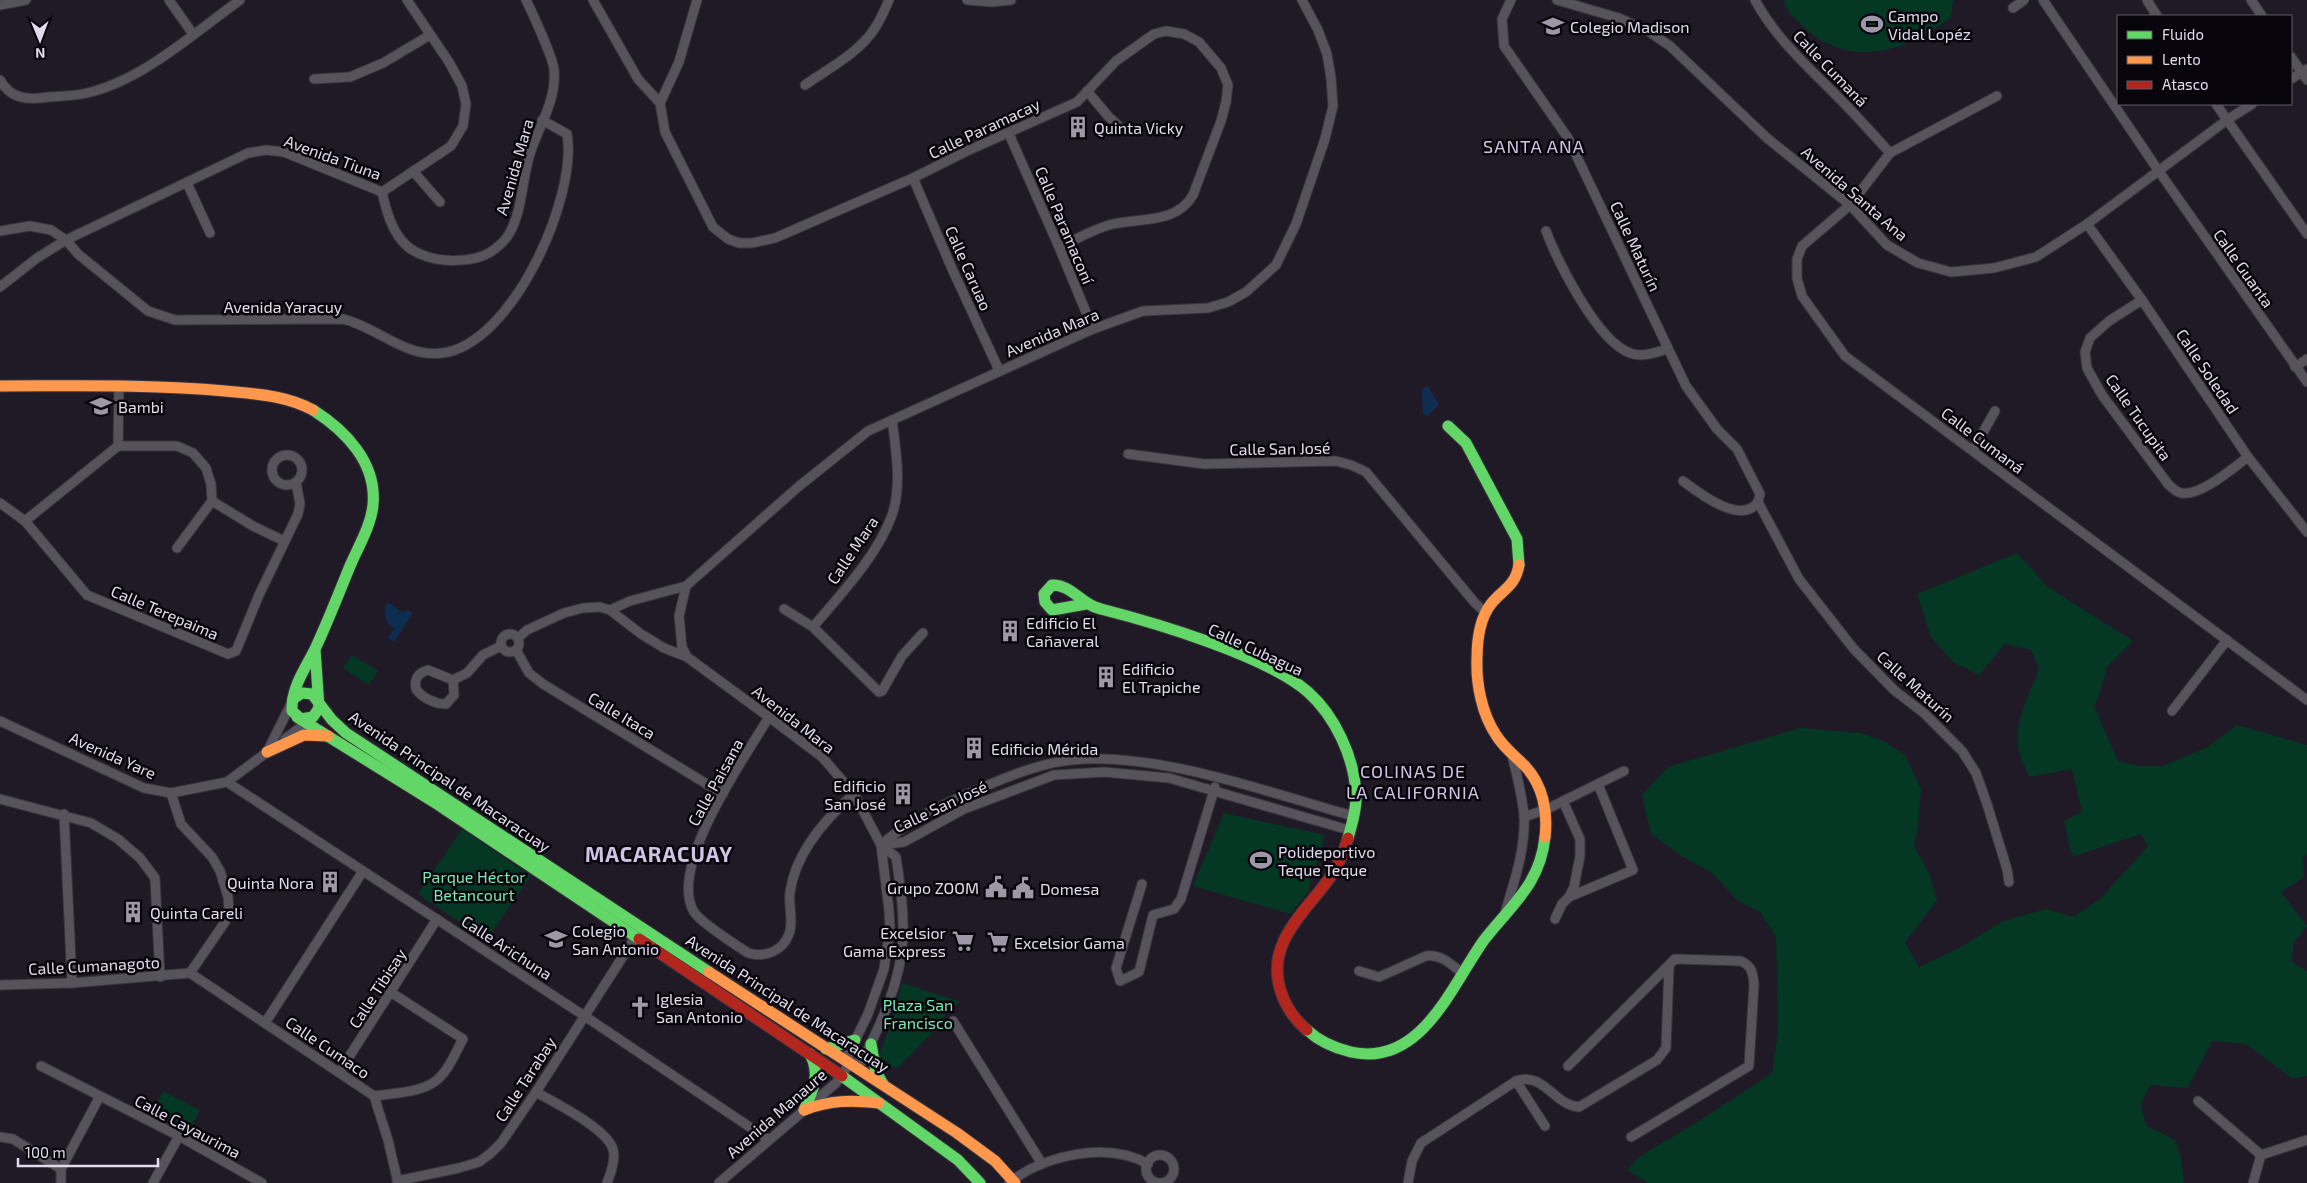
<svg xmlns="http://www.w3.org/2000/svg" width="2307" height="1183" font-family="'Exo 2',sans-serif">
  <rect width="100%" height="100%" fill="#201a27"/>
  <g fill="#043724">
    <path d="M1784,0h169l-2,17c-45,35 -101,53 -147,10 -9,-9 -18,-14 -20,-27z"/>
    <path d="M2017,553l31,34 85,54 -26,26 -7,26 -6,13 24,55 22,5h22l44,-18 31,-23 70,20v109l-4,3 1,20 -23,15 26,34 -14,18 -1,18 15,9v105l-14,3 -47,-35 -34,-3 -24,47 -38,-3 -9,19 5,21 29,15 6,17 3,26h-535l-22,-13 12,-13 68,-41 65,-43 6,-42 -2,-94 -16,-25 -22,-11 -27,-29 -28,-15 -32,-23 -9,-39 26,-28 132,-39 60,5 24,8 21,14 16,34 -3,37 -4,20 15,27 8,27 -32,43 14,24 42,-20 42,-26 43,-12 28,8 26,-18 48,-53 -7,-12 -69,23 -8,-36 18,-9 -10,-43 -42,8c-26,-44 -6,-65 9,-109l-8,-18 -26,-6 -26,31 -26,-13 -22,-25 -14,-43z"/>
    <path d="M352,655l26,16 -9,14 -26,-17z"/>
    <path d="M1224,813l101,22 -17,57 -18,22 -97,-28z"/>
    <path d="M462,829l69,47 -45,64 -68,-46z"/>
    <path d="M902,983l59,19 -11,6 -16,23 -37,38 -19,-13 15,-36z"/>
    <path d="M163,1091l37,19 -10,18 -37,-19z"/>
  </g>
  <g fill="#0e2e51">
    <path d="M1428,386l11,19 -11,11 -5,-2 -1,-25z"/>
    <path d="M387,602l17,11 3,-3 6,3 -19,29 -6,-4 6,-9c-10,-8 -11,-14 -7,-27z"/>
  </g>
  <g fill="none" stroke-linecap="round" stroke-linejoin="round">
    <g stroke="#39353f" stroke-width="11">
      <g id="street">
        <path d="M169,0l24,34"/>
        <path d="M593,0l45,79 22,24 5,29 48,95 15,12 11,4h13l23,-5 138,-60 54,-27 110,-49 39,-41 38,-27 12,-3 18,3 15,8 22,26 7,17 -2,17 -5,19 -28,74c-17,30 -55,22 -84,30 -17,5 -34,15 -50,22"/>
        <path d="M967,0l25,2 19,-2"/>
        <path d="M1511,0l-9,19 2,27 64,92 118,248 31,43 20,20 23,45 -2,8 41,77 54,69 41,42 31,24 37,37 14,22 11,31 20,65 2,13"/>
        <path d="M1557,0l62,18 29,13 22,15 97,92 83,67 37,40 31,18 33,9 43,-4 42,-11 51,-33 140,-104 25,-16"/>
        <path d="M1755,0c20,37 50,64 80,94 19,19 37,39 55,59"/>
        <path d="M2043,0l115,170 149,212"/>
        <path d="M2147,0l10,16"/>
        <path d="M2251,0l11,16"/>
        <path d="M0,5l26,-5"/>
        <path d="M2013,8l11,-8"/>
        <path d="M2291,57l16,23"/>
        <path d="M314,79l36,-2 33,-14 47,-28"/>
        <path d="M2291,79l16,-10"/>
        <path d="M0,80c11,20 29,20 49,17 13,-1 26,-1 38,-4 56,-13 107,-60 153,-93"/>
        <path d="M805,85c24,-17 54,-32 70,-57 6,-9 10,-19 14,-28"/>
        <path d="M1087,91l21,25 15,14"/>
        <path d="M1997,96l-107,57 -40,52 -48,41 -5,13v19l5,18 43,60 462,344"/>
        <path d="M660,103l19,-41 18,-62"/>
        <path d="M2216,104l91,130"/>
        <path d="M1009,134l50,113 34,82"/>
        <path d="M413,171l27,31"/>
        <path d="M913,178l40,93 46,99"/>
        <path d="M187,183l23,50"/>
        <path d="M382,192c4,18 10,41 25,54 20,18 69,20 89,2 4,-3 10,-9 13,-14 13,-22 13,-52 20,-77 8,-28 28,-56 25,-87 0,-10 -22,-58 -28,-70"/>
        <path d="M382,192l69,-46 12,-20 3,-22 -4,-18 -13,-24 -42,-62"/>
        <path d="M2087,224l55,76 106,157 59,75"/>
        <path d="M0,231l30,-5 21,4 15,10 12,14 70,57 27,9 168,-1c34,8 62,39 99,34 70,-8 136,-156 125,-219l-25,-14"/>
        <path d="M1546,231c12,31 51,110 84,122 12,5 26,-1 38,-4"/>
        <path d="M0,287l37,-29 29,-18 182,-87 18,-3 18,2 98,40"/>
        <path d="M2142,300l-33,21 -19,17 -5,14 2,16 15,27 66,89c4,4 8,8 13,9 19,4 52,-25 67,-36"/>
        <path d="M2295,367l12,-8"/>
        <path d="M118,446l1,-59"/>
        <path d="M1973,450l22,-39"/>
        <path d="M1128,454l76,10 132,-3 15,4 15,7 109,131 11,10"/>
        <circle cx="287" cy="470" r="15"/>
        <path d="M1683,481c16,12 58,45 75,21"/>
        <path d="M212,501l41,25 31,15"/>
        <path d="M0,503l25,18 62,74 141,59 8,-3 23,-56 39,-81 2,-10 -4,-22"/>
        <path d="M25,521l93,-75h59l16,7 13,15 5,16 1,17 -35,47"/>
        <path d="M784,609l29,18 66,65 3,-1 20,-35 21,-23"/>
        <path d="M610,610l20,-9 56,-15"/>
        <path d="M813,627c27,-32 65,-72 79,-112 10,-29 4,-65 0,-95"/>
        <circle cx="510" cy="643" r="9"/>
        <path d="M518,638l9,-8 37,-17 19,-5 17,-1 10,3 31,24 23,14 23,9 82,60 53,40 32,37 27,51 8,65 1,19 -6,40 -16,45 -20,41 2,8"/>
        <path d="M516,650l13,23 14,11 180,110"/>
        <path d="M687,657l-5,-10 -3,-31 7,-30 112,-99 70,-56 225,-102 50,-18 65,-3 20,-6 18,-10 30,-27 20,-41 29,-85 8,-33 -2,-28 -4,-24 -9,-24 -16,-30"/>
        <path d="M428,670l25,10 1,15 -8,9c-11,0 -24,-6 -30,-15 -2,-10 2,-16 12,-19z"/>
        <path d="M453,680l14,-7 16,-18 18,-9"/>
        <path d="M2172,711l55,-71"/>
        <path d="M769,717c-24,40 -102,150 -75,195 7,11 42,33 54,41 17,5 35,-2 41,-19 5,-12 -1,-29 1,-42 6,-40 35,-73 64,-98"/>
        <path d="M0,721l144,67 27,5 56,-11 43,-32"/>
        <path d="M285,739l25,-19"/>
        <path d="M267,752l24,-48"/>
        <path d="M227,782l356,233 186,125"/>
        <path d="M171,793l10,31 31,33 8,14 8,26 1,13 -4,12 -35,51"/>
        <path d="M0,799l91,24 27,16 22,19 15,20 5,99"/>
        <path d="M64,814l8,169"/>
        <path d="M1524,817l23,-8 77,-38"/>
        <path d="M881,845c27,-24 58,-39 91,-53 34,-15 74,-32 112,-33 86,-3 186,34 269,57"/>
        <path d="M881,845l23,-3 60,-33 90,-34 50,-3 65,6 180,52"/>
        <path d="M1142,884l-26,84 4,13 19,-9 14,-57 21,-6 7,-10 34,-112"/>
        <path d="M1569,897l64,-27 -35,-86"/>
        <path d="M1505,913c9,-31 21,-65 19,-98 -2,-20 -7,-40 -12,-60"/>
        <path d="M1555,919l7,-15 7,-7 5,-10 6,-31v-17l-17,-38"/>
        <path d="M1359,971l20,6 47,-21c15,-2 25,8 36,17"/>
        <path d="M190,973l184,123 14,44 10,43"/>
        <path d="M0,985l72,-2 118,-10"/>
        <path d="M953,1021l89,143"/>
        <path d="M265,1023l98,-152"/>
        <path d="M850,1063h11c20,-39 40,-81 42,-126 1,-27 -3,-53 -7,-80l-15,-12"/>
        <path d="M41,1066l138,70 83,47"/>
        <path d="M1568,1066l107,-107 66,2c11,5 12,12 13,24l-5,81 -118,71"/>
        <path d="M340,1071l97,-152"/>
        <path d="M1516,1081l29,45"/>
        <path d="M536,1092c19,11 70,36 77,57 3,10 -2,24 -6,34"/>
        <path d="M374,1096c20,-3 53,-3 67,-20 10,-10 15,-25 22,-37l-71,-46"/>
        <path d="M2198,1101l63,54"/>
        <path d="M0,1137l13,2 48,30"/>
        <path d="M2261,1155l46,-15"/>
        <circle cx="1160" cy="1169" r="14"/>
        <path d="M397,1181l62,-13 20,-6 12,-9 10,-10 35,-51 100,-156"/>
        <path d="M61,1183v-14l39,-73"/>
        <path d="M153,1183l26,-47"/>
        <path d="M719,1183l117,-100 14,-20"/>
        <path d="M1009,1183c35,-28 98,-42 139,-19"/>
        <path d="M1408,1183l4,-22 9,-18 95,-62c27,-10 38,24 63,26l78,-47 9,-12 3,-81"/>
        <path d="M2253,1183l8,-28"/>
      </g>
    </g>
    <g stroke="#39353f" stroke-width="13">
      <g id="fast">
        <path d="M313,410c33,21 64,53 60,95 -2,21 -15,42 -23,61 -11,27 -22,55 -34,81 -10,21 -25,40 -24,64l9,8 12,-2 6,-9 -4,-59"/>
        <path d="M1448,426l18,17 51,96 2,26"/>
        <path d="M1086,604l-34,6 -7,-8 -1,-8 8,-9c21,0 29,20 49,24 55,14 166,47 207,83 27,24 46,65 48,101 1,15 -4,31 -8,45"/>
        <path d="M293,699l9,-6 10,1 20,26 14,13 363,239"/>
        <path d="M297,717l137,85 205,137"/>
        <path d="M1307,1030c13,12 27,18 44,22 70,16 101,-67 133,-112 27,-35 56,-55 61,-103"/>
        <path d="M871,1044l5,28 7,12"/>
        <path d="M826,1049l29,-9"/>
        <path d="M842,1076l116,84 22,23"/>
        <path d="M804,1110c9,-19 17,-36 6,-56"/>
      </g>
    </g>
    <g stroke="#39353f" stroke-width="13">
      <g id="slow">
        <path d="M0,386c75,0 150,-2 225,5 30,3 60,4 88,19"/>
        <path d="M1519,565c-4,22 -16,24 -28,39 -11,14 -14,37 -14,55 -1,25 5,55 19,76 8,13 19,21 29,31 18,19 23,46 20,71"/>
        <path d="M267,752l37,-17 24,1"/>
        <path d="M709,972l248,161 38,28 20,22"/>
        <path d="M804,1110c26,-10 48,-10 75,-7"/>
      </g>
    </g>
    <g stroke="#39353f" stroke-width="13">
      <g id="jam">
        <path d="M639,939l203,137"/>
        <path d="M1307,1030c-13,-11 -22,-24 -27,-41 -14,-48 27,-78 51,-113 8,-12 13,-24 17,-38"/>
      </g>
    </g>
    <use href="#street" stroke="#57535d" stroke-width="9"/>
    <use href="#fast" stroke="#63d668" stroke-width="11"/>
    <use href="#slow" stroke="#ff974d" stroke-width="11"/>
    <use href="#jam" stroke="#b3261e" stroke-width="11"/>
  </g>
  <defs>
    <g id="stadium-bare" transform="scale(1.725)"><path d="M0-5a6.5 5 0 1 0 0 10a6.5 5 0 1 0 0-10ZM-3.5-1.8h7v3.6h-7Z" fill="#9d97a6" stroke="#07040c" stroke-width="2.5" paint-order="stroke"/></g>
    <g id="school-bare" transform="scale(1.725)"><path d="M0-5L7-2L0 1L-7-2ZM-4 1L0 2.5L4 1V4Q0 6-4 4Z" fill="#9d97a6" stroke="#07040c" stroke-width="2.5" paint-order="stroke"/></g>
    <g id="building-bare" transform="scale(1.725)"><path d="M-4-6H4V6H1V3H-1V6H-4ZM-2.5-4.3h1.7v1.8h-1.7ZM.8-4.3h1.7v1.8H.8ZM-2.5-1h1.7V.8h-1.7ZM.8-1h1.7V.8H.8Z" fill="#9d97a6" stroke="#07040c" stroke-width="2.5" paint-order="stroke"/></g>
    <g id="civic-bare" transform="scale(1.725)"><path d="M-.6-6.5H3V-4.5H.6V-3L4-1V1h2V6H-6V1h2V-1L-.6-3ZM-1.2 2.5V6h2.4V2.5Z" fill="#9d97a6" stroke="#07040c" stroke-width="2.5" paint-order="stroke"/></g>
    <g id="supermarket-bare" transform="scale(1.725)"><path d="M-6-5.5h2.5l.6 2H6L4.5 2H-2.5L-4.4-4H-6ZM-1.5 3.2a1.3 1.3 0 1 0 .1 0ZM3 3.2a1.3 1.3 0 1 0 .1 0Z" fill="#9d97a6" stroke="#07040c" stroke-width="2.5" paint-order="stroke"/></g>
    <g id="church-bare" transform="scale(1.725)"><path d="M-1.2-6h2.4v3.5h3.3v2.4h-3.3V6h-2.4V-.1h-3.3v-2.4h3.3Z" fill="#9d97a6" stroke="#07040c" stroke-width="2.5" paint-order="stroke"/></g>
  </defs>
  <g fill-rule="evenodd">
    <use href="#stadium-bare" x="1872" y="24"/>
    <use href="#school-bare" x="1553" y="26"/>
    <use href="#building-bare" x="1078" y="127"/>
    <use href="#school-bare" x="101" y="406"/>
    <use href="#building-bare" x="1010" y="631"/>
    <use href="#building-bare" x="1106" y="677"/>
    <use href="#building-bare" x="974" y="748"/>
    <use href="#building-bare" x="903" y="794"/>
    <use href="#stadium-bare" x="1261" y="860"/>
    <use href="#building-bare" x="330" y="882"/>
    <use href="#civic-bare" x="996" y="887"/>
    <use href="#civic-bare" x="1023" y="888"/>
    <use href="#building-bare" x="133" y="912"/>
    <use href="#school-bare" x="556" y="939"/>
    <use href="#supermarket-bare" x="963" y="941"/>
    <use href="#supermarket-bare" x="998" y="942"/>
    <use href="#church-bare" x="640" y="1007"/>
  </g>
  <g text-anchor="middle" dominant-baseline="central" stroke-width="5" stroke-linejoin="round" paint-order="stroke">
    <g font-size="16" fill="#e1dbeb" stroke="#07040c" text-anchor="start">
      <text x="1888" y="15">Campo<tspan x="1888" dy="18">Vidal Lopéz</tspan></text>
      <text x="1570" y="26">Colegio Madison</text>
      <text x="1094" y="127">Quinta Vicky</text>
      <text x="118" y="406">Bambi</text>
      <text x="1026" y="622">Edificio El<tspan x="1026" dy="18">Cañaveral</tspan></text>
      <text x="1122" y="668">Edificio<tspan x="1122" dy="18">El Trapiche</tspan></text>
      <text x="991" y="748">Edificio Mérida</text>
      <text x="886" y="785" text-anchor="end">Edificio<tspan x="886" dy="18">San José</tspan></text>
      <text x="1278" y="851">Polideportivo<tspan x="1278" dy="18">Teque Teque</tspan></text>
      <text x="314" y="882" text-anchor="end">Quinta Nora</text>
      <text x="979" y="887" text-anchor="end">Grupo ZOOM</text>
      <text x="1040" y="888">Domesa</text>
      <text x="150" y="912">Quinta Careli</text>
      <text x="572" y="930">Colegio<tspan x="572" dy="18">San Antonio</tspan></text>
      <text x="946" y="932" text-anchor="end">Excelsior<tspan x="946" dy="18">Gama Express</tspan></text>
      <text x="1014" y="942">Excelsior Gama</text>
      <text x="656" y="998">Iglesia<tspan x="656" dy="18">San Antonio</tspan></text>
    </g>
    <g font-size="16" fill="#e1dbeb" stroke="#07040c">
      <text transform="translate(1831 68) rotate(46)">Calle Cumaná</text>
      <text transform="translate(984 128) rotate(-25)">Calle Paramacay</text>
      <text transform="translate(333 157) rotate(20)">Avenida Tiuna</text>
      <text transform="translate(514 167) rotate(-74)">Avenida Mara</text>
      <text transform="translate(1855 193) rotate(41)">Avenida Santa Ana</text>
      <text transform="translate(1065 225) rotate(67)">Calle Paramaconí</text>
      <text transform="translate(1636 246) rotate(65)">Calle Maturín</text>
      <text transform="translate(969 268) rotate(66)">Calle Caruao</text>
      <text transform="translate(2244 268) rotate(55)">Calle Guanta</text>
      <text x="283" y="306">Avenida Yaracuy</text>
      <text transform="translate(1052 332) rotate(-23)">Avenida Mara</text>
      <text transform="translate(2208 371) rotate(56)">Calle Soledad</text>
      <text transform="translate(2139 417) rotate(55)">Calle Tucupita</text>
      <text transform="translate(1983 440) rotate(37)">Calle Cumaná</text>
      <text transform="translate(1280 448) rotate(-1)">Calle San José</text>
      <text transform="translate(852 550) rotate(-56)">Calle Mara</text>
      <text transform="translate(165 612) rotate(23)">Calle Terepaima</text>
      <text transform="translate(1256 649) rotate(25)">Calle Cubagua</text>
      <text transform="translate(1916 686) rotate(42)">Calle Maturín</text>
      <text transform="translate(622 715) rotate(31)">Calle Itaca</text>
      <text transform="translate(794 719) rotate(38)">Avenida Mara</text>
      <text transform="translate(113 755) rotate(24)">Avenida Yare</text>
      <text transform="translate(450 781) rotate(34)">Avenida Principal de Macaracuay</text>
      <text transform="translate(715 782) rotate(-61)">Calle Paisana</text>
      <text transform="translate(940 806) rotate(-25)">Calle San José</text>
      <text transform="translate(507 947) rotate(33)">Calle Arichuna</text>
      <text transform="translate(94 965) rotate(-3)">Calle Cumanagoto</text>
      <text transform="translate(377 988) rotate(-57)">Calle Tibisay</text>
      <text transform="translate(788 1003) rotate(33)">Avenida Principal de Macaracuay</text>
      <text transform="translate(328 1047) rotate(34)">Calle Cumaco</text>
      <text transform="translate(525 1079) rotate(-57)">Calle Tarabay</text>
      <text transform="translate(776 1113) rotate(-41)">Avenida Manaure</text>
      <text transform="translate(188 1126) rotate(28)">Calle Cayaurima</text>
    </g>
    <g font-size="16" fill="#7ce9b3" stroke="#07040c">
      <text x="474" y="876">Parque Héctor<tspan x="474" dy="18">Betancourt</tspan></text>
      <text x="918" y="1004">Plaza San<tspan x="918" dy="18">Francisco</tspan></text>
    </g>
    <g font-size="18" letter-spacing="1" fill="#d0c4e3" stroke="#07040c">
      <text x="1534" y="146">SANTA ANA</text>
      <text x="1413" y="771">COLINAS DE<tspan x="1413" dy="21">LA CALIFORNIA</tspan></text>
    </g>
    <g font-size="21" font-weight="bold" letter-spacing="1" fill="#d0c4e3" stroke="#07040c">
      <text x="659" y="853">MACARACUAY</text>
    </g>
  </g>
  <rect x="2117" y="15" width="175" height="90" fill="#07040c" stroke="#5e5a65"/>
  <rect x="2127" y="31" width="25" height="8" fill="#63d668" stroke="#5e5a65"/>
  <text x="2162" y="40" font-size="15" fill="#e1dbeb">Fluido</text>
  <rect x="2127" y="56" width="25" height="8" fill="#ff974d" stroke="#5e5a65"/>
  <text x="2162" y="65" font-size="15" fill="#e1dbeb">Lento</text>
  <rect x="2127" y="81" width="25" height="8" fill="#b3261e" stroke="#5e5a65"/>
  <text x="2162" y="90" font-size="15" fill="#e1dbeb">Atasco</text>
  <g transform="translate(40 40) rotate(179)" stroke="#07040c" stroke-width="4" paint-order="stroke">
  <path d="M0-4L9 19L0 12L-9 19Z" fill="#e1dbeb"/>
  <text y="-8" font-size="14" font-weight="bold" text-anchor="middle" fill="#e1dbeb">N</text>
  </g>
  <path d="M18 1158v8h140v-8" fill="none" stroke="#e1dbeb" stroke-width="2.5"/>
  <text x="25" y="1158" font-size="15" fill="#e1dbeb" stroke="#07040c" stroke-width="4" paint-order="stroke">100 m</text>
</svg>
